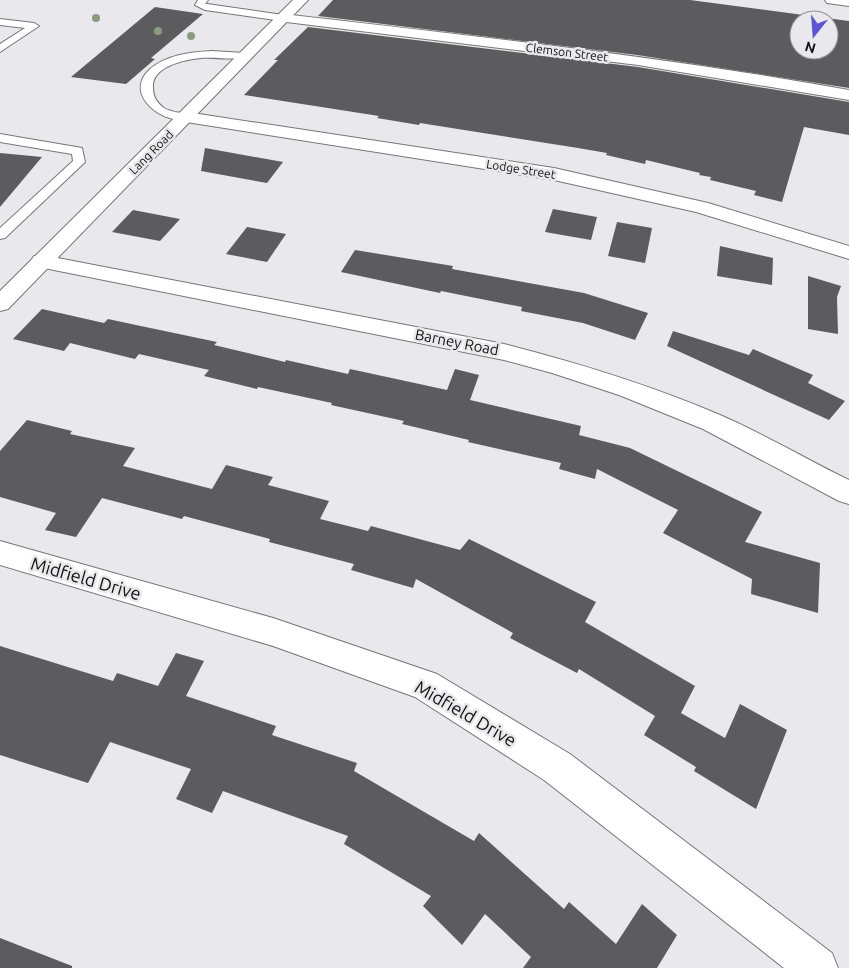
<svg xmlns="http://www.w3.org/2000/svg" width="849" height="968" font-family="Ubuntu,sans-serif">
  <rect width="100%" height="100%" fill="#e9e8ec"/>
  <g fill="#5c5b5e" fill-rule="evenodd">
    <path d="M333,0h357l159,21v67l-212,-33 -319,-39zM799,20h30v30h-30z"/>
    <path d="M155,7l48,7 -52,44 4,1 -29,25 -55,-7z"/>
    <path d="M308,27l330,40 211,35v33l-45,-8 -22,75 -28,-7 2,-4 -46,-11 1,-3 -12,-2 1,-2 -54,-13 -1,4 -39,-9 1,-2 -29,-5 -158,-25 -1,2 -42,-7 2,-2 -135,-21 34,-35h-4z"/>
    <path d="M205,148l78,14 -16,21 -66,-12z"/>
    <path d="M0,153l42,4 -42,50z"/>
    <path d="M553,209l44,8 -6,23 -46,-8z"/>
    <path d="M133,210l47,9 -20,22 -48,-9z"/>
    <path d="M617,222l35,6 -7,35 -37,-7z"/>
    <path d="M247,227l39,7 -19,28 -41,-8z"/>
    <path d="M720,246l53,12 -1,27 -55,-9z"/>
    <path d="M355,250l98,16 -1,3 132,24 64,20 -13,27 -52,-17 -62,-12 1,-4 -81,-16 -1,2 -99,-21z"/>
    <path d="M808,276l33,10 -4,11 1,37 -30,-5z"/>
    <path d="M42,309l62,14 4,-4 28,6 81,17 -3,3 71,17 1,-2 62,14 2,-5 97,21 8,-21 24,6 -9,25 111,26 -2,9 51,13 132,64 -17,30 75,21 -2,50 -67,-19 1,-15 -89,-46 15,-23 -81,-41 -2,10 -36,-10 2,-6 -93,-21 1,-2 -67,-16 2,-3 -73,-16 1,-2 -74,-16 -1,2 -53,-13 5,-6 -70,-16 -4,5 -65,-16 -6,8 -51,-12z"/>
    <path d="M673,331l76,24 4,-6 60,26 -5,8 37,18 -16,19 -162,-74z"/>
    <path d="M27,420l45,11 -2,3 65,14 -12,18 89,23 14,-24 47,12 -5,8 61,16 -9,18 48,12 3,-5 89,24 9,-11 127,63 -11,20 110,64 -14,27 44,25 15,-34 47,26 -31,79 -62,-38 2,-4 -52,-32 11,-19 -76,-47 -2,4 -67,-35 3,-5 -97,-54 -3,9 -62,-18 3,-6 -85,-22 1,-3 -86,-23 -2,3 -80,-21 -26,39 -31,-7 11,-17 -56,-16v-46z"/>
    <path d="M0,646l113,35 4,-8 41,13 18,-33 28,8 -18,35 90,30 -4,9 85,28 -3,8 120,70 5,-8 85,76 5,-7 47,42 26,-40 35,31 -20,33h-134l8,-11 -46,-43 -23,31 -39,-39 8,-10 -87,-52 4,-8 -125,-45 -11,22 -36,-14 15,-30 -81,-27 -22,41 -88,-28z"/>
    <path d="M0,938l72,28v2h-72z"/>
  </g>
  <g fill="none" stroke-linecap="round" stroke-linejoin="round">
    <g stroke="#777578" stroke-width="2">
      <g id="lane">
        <path d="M198,0h10l-3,4h2l76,11 5,3 -5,3 -78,-11 -10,-5z"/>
        <path d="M0,19l34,4 5,3 -39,26v-8l25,-16 -25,-3z"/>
        <path d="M212,51l33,2 5,3c-5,5 -39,1 -49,2 -12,1 -24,4 -34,9 -9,5 -15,11 -14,21 0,9 4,15 11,20 8,5 17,4 26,7l2,2 -2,2c-26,7 -67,-24 -41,-49 16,-15 42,-18 63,-19z"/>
        <path d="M0,134l82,14 3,14 -80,76 -5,1v-11l73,-67 -1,-7 -72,-12z"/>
      </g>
    </g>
    <g stroke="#777578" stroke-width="2">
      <g id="street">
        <path d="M825,0h24v6l-22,-3z"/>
        <path d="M283,14c189,22 378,42 566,76v10l-211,-35 -360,-44 -2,-3 2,-3z"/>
        <path d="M186,112l368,56 154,35 141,43v13l-153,-47 -142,-32 -374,-59 -3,-4 3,-4z"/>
        <path d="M42,255l462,89c74,19 146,41 216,71 44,19 86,44 129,65v24l-10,-3 -136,-72 -84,-34 -67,-22 -48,-13 -470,-94 -3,-5 3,-5z"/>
        <path d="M0,541l273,77 164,56 133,80 262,199 6,15h-54l-240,-188 -129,-83 -142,-51 -273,-81z"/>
      </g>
    </g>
    <g stroke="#777578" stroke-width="2">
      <path id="secondary" d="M293,0h15l-300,309 -8,2v-20z"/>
    </g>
    <use href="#lane" fill="#fff" fill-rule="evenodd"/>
    <use href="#street" fill="#fff" fill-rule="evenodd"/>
    <use href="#secondary" fill="#fff" fill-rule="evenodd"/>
  </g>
  <g fill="#8b9b83">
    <circle cx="96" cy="18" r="4"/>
    <circle cx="158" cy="31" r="4"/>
    <circle cx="191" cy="36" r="4"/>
  </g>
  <g text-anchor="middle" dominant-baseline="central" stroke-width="5" stroke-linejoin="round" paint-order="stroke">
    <g font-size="12" fill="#121213" stroke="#e9e8ec">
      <text transform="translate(567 52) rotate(7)">Clemson Street</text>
      <text transform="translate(151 152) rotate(-45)">Lang Road</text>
      <text transform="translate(521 169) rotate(9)">Lodge Street</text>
    </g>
    <g font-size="15" fill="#121213" stroke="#e9e8ec">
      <text transform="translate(457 342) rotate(11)">Barney Road</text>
    </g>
    <g font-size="18" fill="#121213" stroke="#e9e8ec">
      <text transform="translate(86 578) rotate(16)">Midfield Drive</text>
      <text transform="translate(466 713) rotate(30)">Midfield Drive</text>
    </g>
  </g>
  <g transform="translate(814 35) rotate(197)"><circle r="24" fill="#e9e8ec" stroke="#939295"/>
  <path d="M0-4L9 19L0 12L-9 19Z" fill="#5d56cf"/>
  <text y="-8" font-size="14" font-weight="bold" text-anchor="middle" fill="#121213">N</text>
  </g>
</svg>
